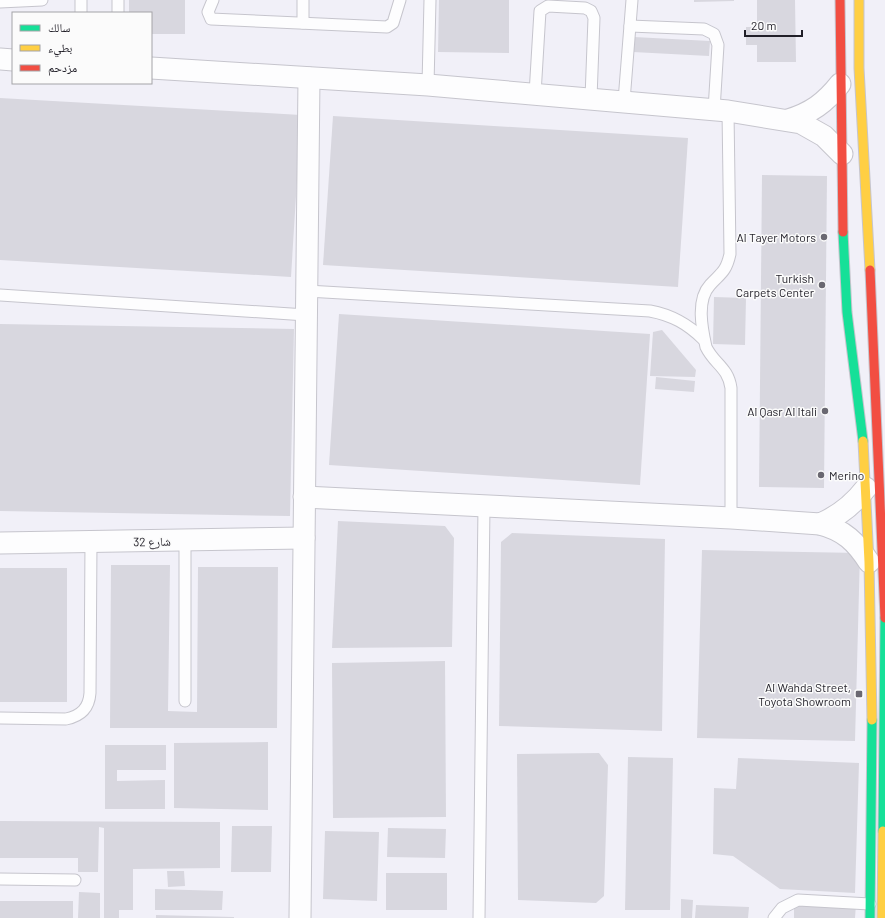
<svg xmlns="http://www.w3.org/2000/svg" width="885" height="918" font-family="Barlow,'Noto Naskh Arabic',sans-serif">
  <rect width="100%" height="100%" fill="#f1f0f8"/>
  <g fill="#d8d7df">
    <path d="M129,0h56v34h-34v-21h-22z"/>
    <path d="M439,0h70v53l-71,-1z"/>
    <path d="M694,0h40v1l-40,1z"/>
    <path d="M757,0h38l1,62h-39v-17h-11v-18h11z"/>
    <path d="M634,37l76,4 -1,15 -76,-4z"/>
    <path d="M0,98l301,17 -10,162 -291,-17z"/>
    <path d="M333,116l355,22 -10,149 -355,-22z"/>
    <path d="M762,175l65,1 -3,312 -65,-1z"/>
    <path d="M714,297l32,1 -1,47 -32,-1z"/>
    <path d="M339,314l311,20 -10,151 -311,-20z"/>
    <path d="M0,324l294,5 -4,187 -290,-5z"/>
    <path d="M662,330l34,40 -1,7 -45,-1 3,-44z"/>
    <path d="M656,377l39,4 -1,11 -39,-3z"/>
    <path d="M338,521l107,5 9,12 -2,109 -120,1z"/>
    <path d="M512,533l153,6 -3,192 -163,-5 2,-184z"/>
    <path d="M702,550l158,3 -5,188 -158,-3z"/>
    <path d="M111,565h59l-2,146 29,1 1,-145h80l-1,161h-167z"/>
    <rect x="0" y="568" width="67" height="134"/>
    <path d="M445,661l1,156 -113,1 -1,-155z"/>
    <path d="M268,742v68l-94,-2v-65z"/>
    <path d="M105,745h61v25h-49v11l48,-1v29h-60z"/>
    <path d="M599,753l9,12 -4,131 -8,7 -78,-3 -1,-146z"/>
    <path d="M628,757l45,1 -3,152h-45z"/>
    <path d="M738,758l121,5 -4,130 -75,-4 -47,-33 -20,-2 1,-66 22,1z"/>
    <path d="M0,821l220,1v46l-87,1v41h-14v8h-15v-90l-5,-1 -1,45h-20v-14h-78z"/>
    <path d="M232,826h40l-1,46h-40z"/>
    <path d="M388,828l58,1 -1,29 -58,-1z"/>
    <path d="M325,831l54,1 -2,69 -54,-2z"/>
    <path d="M167,871h17l1,15 -17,1z"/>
    <rect x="386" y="873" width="61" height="37"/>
    <path d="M155,889l68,2 -1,19h-67z"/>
    <path d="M79,892l21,1v25h-22z"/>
    <path d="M681,899l12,1 -1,18h-11z"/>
    <rect x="0" y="901" width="73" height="17"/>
    <path d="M794,903l62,1 -1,14h-61z"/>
    <path d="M696,905l53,2 -1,11h-53z"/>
    <path d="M156,915l78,2v1h-78z"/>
  </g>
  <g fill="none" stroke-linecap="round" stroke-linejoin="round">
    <g stroke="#c6c5cd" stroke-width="13">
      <g id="lane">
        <path d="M213,0l-5,12 3,7 176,8 6,-4 7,-23"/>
        <path d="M303,0v23"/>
        <path d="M0,2l42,-2"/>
        <path d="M81,13v-13"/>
        <path d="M118,13v-13"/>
        <path d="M630,26l74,3 10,5 4,11 -4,65"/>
        <path d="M428,85l2,-85"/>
        <path d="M535,94l5,-83 8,-5 37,2 6,3 3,7 -3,80"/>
        <path d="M624,101l8,-101"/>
        <path d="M728,111l2,143c-4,18 -9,19 -20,31 -14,15 -8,44 -4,62 8,17 22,20 25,41v130"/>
        <path d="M307,291l343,20c22,4 38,13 54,29"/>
        <path d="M0,295l306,20"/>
        <path d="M185,540v161"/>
        <path d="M0,718l66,1c15,-3 23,-11 24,-26l1,-151"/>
        <path d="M0,879l75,1"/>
        <path d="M479,918l5,-412"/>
        <path d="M774,918l8,-10 16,-8 72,4"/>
      </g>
    </g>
    <g stroke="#c6c5cd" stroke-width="23">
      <g id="street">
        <path d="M0,59l13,1"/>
        <path d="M151,68l277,17 300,26 73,12 23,13 18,18"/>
        <path d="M788,120c23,-7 37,-17 52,-36"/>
        <path d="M304,497l427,21 89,6c24,6 36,18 49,38"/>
        <path d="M820,524c19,-8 33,-19 46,-36"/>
        <path d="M0,543l304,-5"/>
        <path d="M300,918l9,-840"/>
      </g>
    </g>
    <g stroke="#c6c5cd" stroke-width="11">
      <g id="fast">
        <path d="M843,232l4,80 16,129"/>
        <path d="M883,831l2,-213"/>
        <path d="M870,918l2,-198"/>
      </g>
    </g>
    <g stroke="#c6c5cd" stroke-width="11">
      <g id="slow">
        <path d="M859,0v68l11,202"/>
        <path d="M863,441l6,121 3,158"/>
        <path d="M882,918l1,-87"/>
      </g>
    </g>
    <g stroke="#c6c5cd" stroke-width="11">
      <g id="jam">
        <path d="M840,0l3,232"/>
        <path d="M870,270l15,348"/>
      </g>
    </g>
    <use href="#lane" stroke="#fdfdfe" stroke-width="11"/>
    <use href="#street" stroke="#fdfdfe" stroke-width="21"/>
    <use href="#fast" stroke="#16e098" stroke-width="9"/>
    <use href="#slow" stroke="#ffcf43" stroke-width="9"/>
    <use href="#jam" stroke="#f24e42" stroke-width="9"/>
  </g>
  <g fill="#6a6871" stroke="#fbfbfb" stroke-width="1.5">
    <circle cx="824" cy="237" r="4"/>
    <circle cx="822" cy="285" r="4"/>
    <circle cx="825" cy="411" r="4"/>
    <circle cx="821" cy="475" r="4"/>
    <rect x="855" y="690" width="8" height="8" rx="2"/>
  </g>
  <g text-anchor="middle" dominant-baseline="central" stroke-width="3" stroke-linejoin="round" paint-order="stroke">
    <g font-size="12" fill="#211f28" stroke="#fbfbfb" text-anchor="end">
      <text x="816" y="237">Al Tayer Motors</text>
      <text x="814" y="278">Turkish<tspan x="814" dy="14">Carpets Center</tspan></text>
      <text x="817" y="411">Al Qasr Al Itali</text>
      <text x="829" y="475" text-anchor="start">Merino</text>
      <text x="851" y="687">Al Wahda Street,<tspan x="851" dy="14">Toyota Showroom</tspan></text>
    </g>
    <g font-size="12" fill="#211f28" stroke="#fbfbfb">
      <text transform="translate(152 541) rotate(-1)">شارع 32</text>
    </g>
  </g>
  <rect x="12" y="12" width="140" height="72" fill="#fbfbfb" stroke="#a4a3a7"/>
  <rect x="20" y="25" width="20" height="6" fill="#16e098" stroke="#a4a3a7"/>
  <text x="48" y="32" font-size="12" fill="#211f28">سالك</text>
  <rect x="20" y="45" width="20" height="6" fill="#ffcf43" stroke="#a4a3a7"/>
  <text x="48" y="52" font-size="12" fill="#211f28">بطيء</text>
  <rect x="20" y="65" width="20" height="6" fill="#f24e42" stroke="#a4a3a7"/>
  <text x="48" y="72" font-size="12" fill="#211f28">مزدحم</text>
  <path d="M745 30v6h57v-6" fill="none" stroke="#211f28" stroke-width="2"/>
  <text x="751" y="30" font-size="12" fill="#211f28" stroke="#fbfbfb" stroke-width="3" paint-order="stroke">20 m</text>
</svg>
